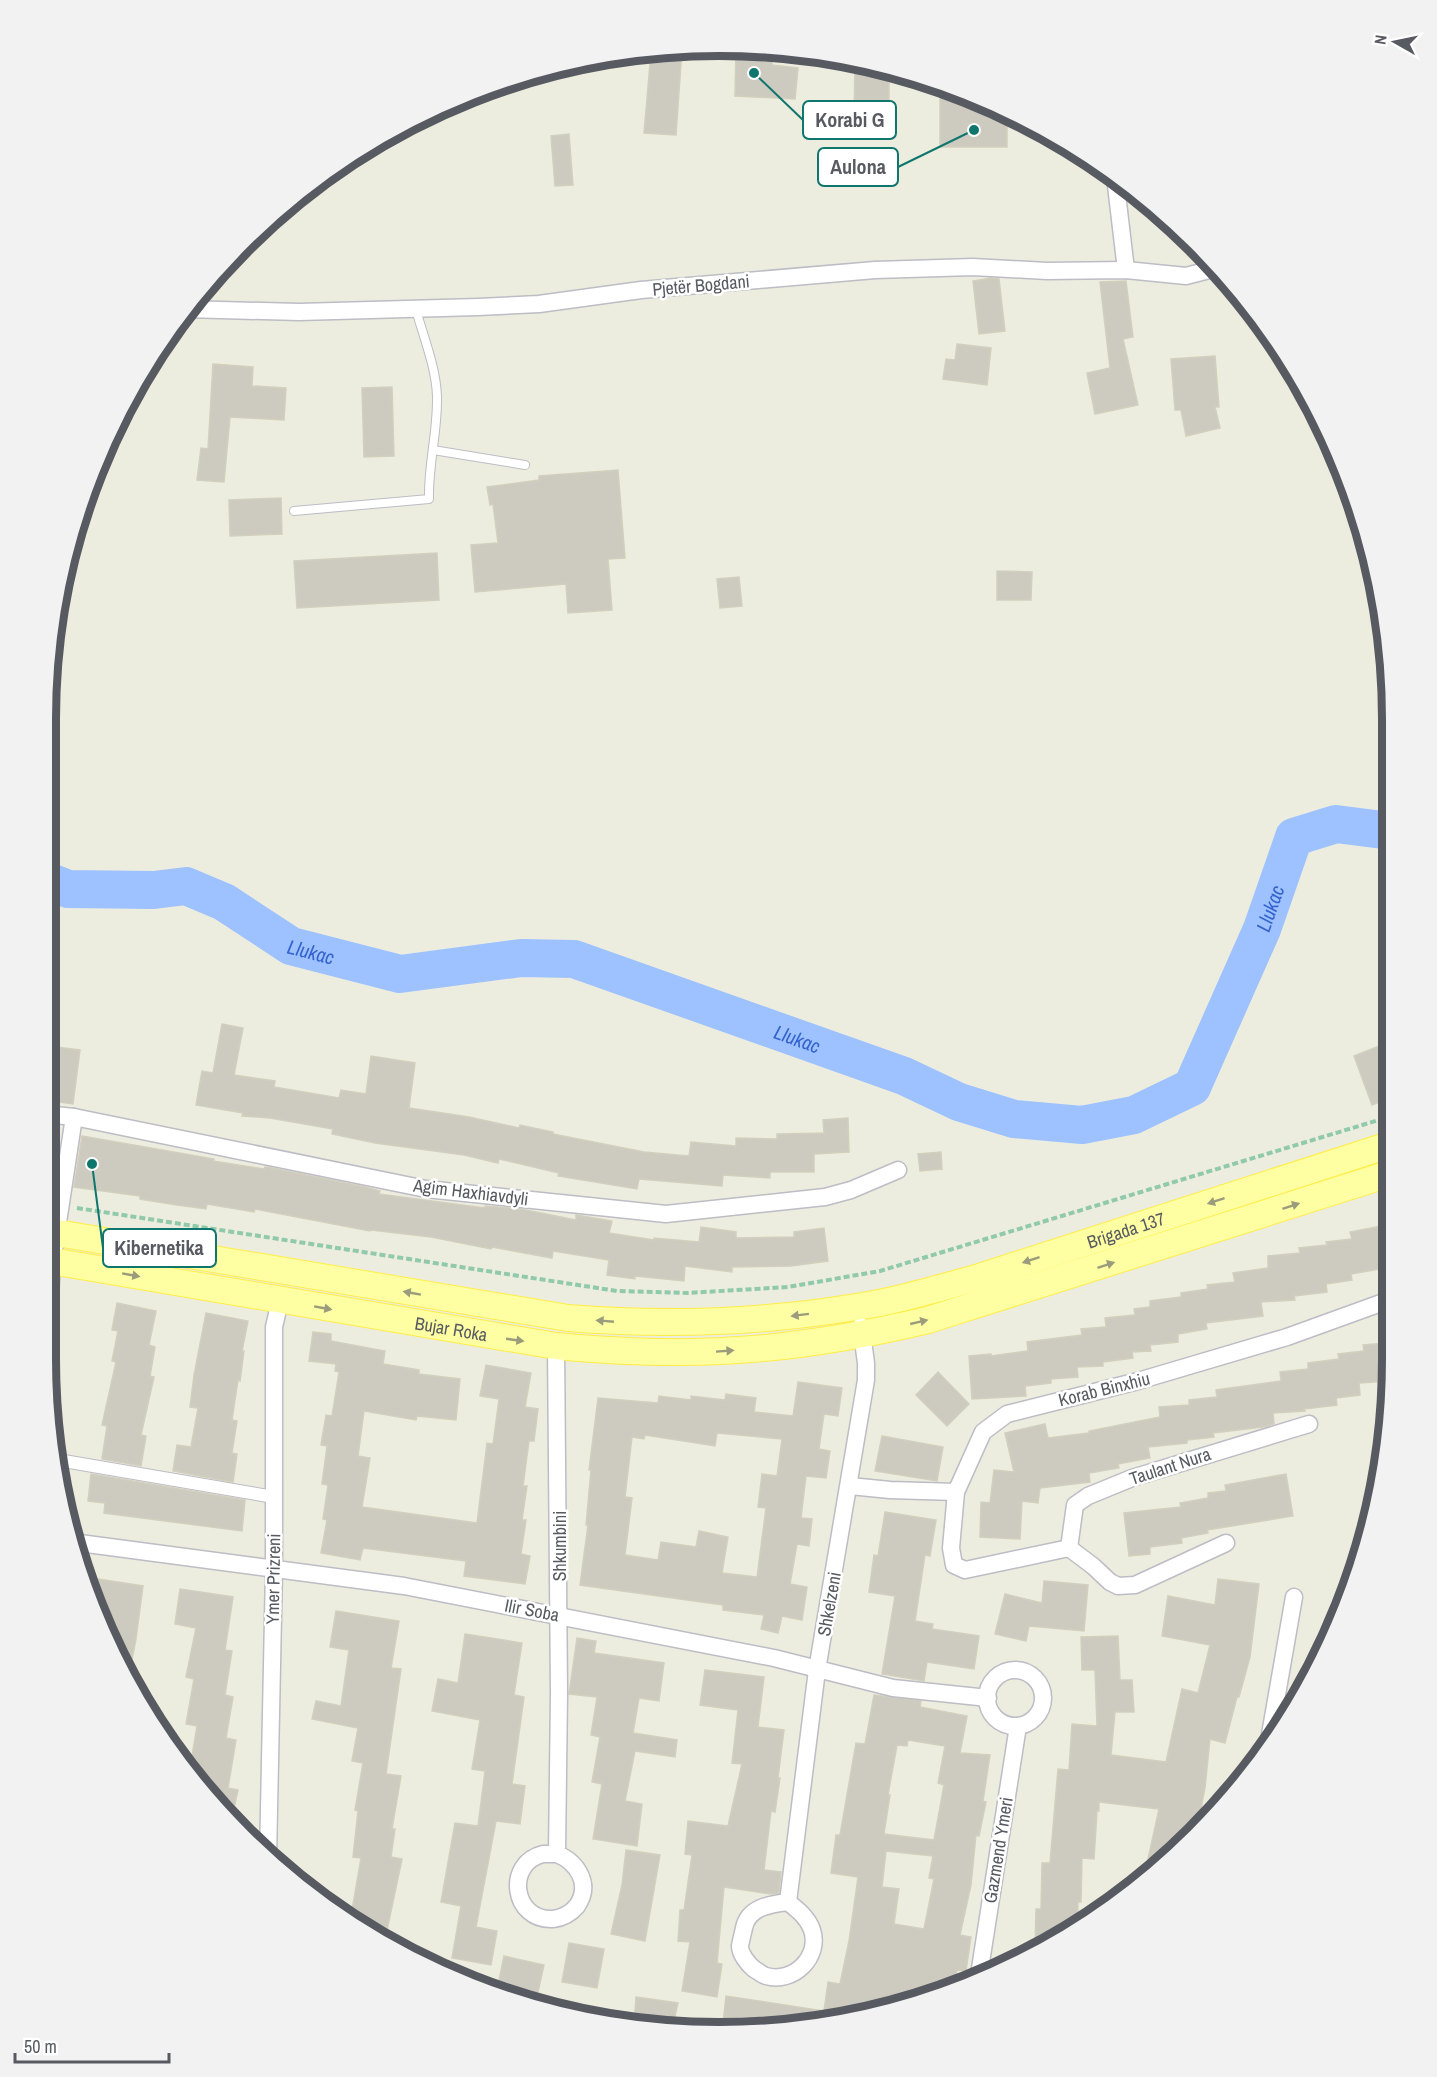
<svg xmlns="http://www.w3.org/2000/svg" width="1437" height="2077" font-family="'Archivo Narrow',sans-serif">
  <rect width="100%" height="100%" fill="#ededdf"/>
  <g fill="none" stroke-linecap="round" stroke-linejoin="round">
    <path stroke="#9dc2ff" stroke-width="38" id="s1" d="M45,880l23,9 86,1 32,-4 38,16 67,44 109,28 121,-16 53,1 330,117 55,26 55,17 68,6 52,-10 58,-28 70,-158 32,-92 42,-13 47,6 9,3"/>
  </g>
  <g fill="#cdcbc0" stroke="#d2cfbd" stroke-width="1.5" fill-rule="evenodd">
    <path d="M736,47l36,3v15l26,3 -3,31 -60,-3z"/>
    <path d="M682,49l-6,86 -32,-2 7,-81z"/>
    <path d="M855,59l34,11v54l-35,-1z"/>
    <path d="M940,85l37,11 30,17v34h-67z"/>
    <path d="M569,134l4,51 -18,1 -4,-50z"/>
    <path d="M991,278l8,1 6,52 -26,3 -6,-53z"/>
    <path d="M1126,281l7,56 -10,2 15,66 -43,9 -8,-41 23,-5 -10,-86z"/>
    <path d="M957,344l34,4 -4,37 -44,-6 3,-20 9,1z"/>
    <path d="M1215,356l4,51h-4l5,21 -34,8 -5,-26h-6l-4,-51z"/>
    <path d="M213,364l40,3 -1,19 34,2 -2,32 -54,-3 -6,65 -27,-2 4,-32 7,1z"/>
    <path d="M392,387l2,69 -30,1 -2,-69z"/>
    <path d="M618,470l7,88 -17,1 4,51 -44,3 -2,-29 -91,8 -4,-47 27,-2 -5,-39 -3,1 -3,-18 52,-7v-4z"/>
    <path d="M281,498l1,36 -52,2 -1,-36z"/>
    <path d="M437,553l2,47 -142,8 -3,-47z"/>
    <path d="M997,571l35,1 -1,28h-34z"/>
    <path d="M739,577l3,29 -22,2 -3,-29z"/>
    <path d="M222,1024l21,4 -9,47 41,6 -1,6 65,11 2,-8 25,4 5,-38 44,7 -6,45 60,9 50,11 1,-3 33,7v2l91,18 45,4 2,-14 45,4v-8l41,1v-5l47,-1 -1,-13 25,-2 1,34 -35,2v18h-44v6l-47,-3 -1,11 -83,-7 -2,10 -79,-13 1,-3 -60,-14 -1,4 -34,-8 -89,-12 -43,-9 1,-5 -63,-11 -28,-2 1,-3 -47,-8 6,-34 11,2z"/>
    <path d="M1392,1041v56l-20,8 -18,-49z"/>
    <path d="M47,1046l33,4 -7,54 -28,-4z"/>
    <path d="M82,1136l132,23 -1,2 51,8 1,-2h2l98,20 15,4 -1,3 106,14v-2l36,3 55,11v-5l36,6 -3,12 45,7v-2l45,4 2,-15 35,5v6l58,-1v-5l30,-4 4,33 -37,5 -59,1v5l-47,-6 -1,15 -49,-5v3l-28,-4 2,-15 -56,-9 -1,7 -60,-11 -1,2 -60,-12 -60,-7 -1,1 -115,-22 -1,3 -47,-8 -1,5 -29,-4 -37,-6v-3l-66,-9z"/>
    <path d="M941,1152l1,17 -22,2 -2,-17z"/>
    <path d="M1392,1224v39l-13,2 1,4 -29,5 1,6 -26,4 1,8 -33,4 1,4 -34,2 2,14 -57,7 1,6 -29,5v8l-28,3 1,6 -19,1 1,6 -30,4v4l-26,1 1,10 -27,2v4l-26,3 1,10 -54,3 -3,-43 22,-2v2l37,-5 -1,-9 55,-7 -1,-6 25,-2 -1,-9 30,-3 -1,-6 16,-2v-6l31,-4v-4l27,-4 -1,-4 28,-3 -2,-9 35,-5v-12l32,-3 -1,-5 28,-3 -1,-3 26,-3 -2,-7z"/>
    <path d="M117,1303l39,8 -7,34 6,2 -5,29 4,1 -13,58 5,1 -5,30 -39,-7 5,-33 -5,-1 14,-63 -4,-1 6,-30 -6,-1z"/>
    <path d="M206,1313l42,8 -6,30h2l-4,30 -2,-1 -6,40 5,1 -5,32 5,1 -4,28 -60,-11 4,-26 14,2 7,-39 -8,-1 4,-32z"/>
    <path d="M313,1332l18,2v7l54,10 -2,13 36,6v4l41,5 -4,41 -39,-4 -1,4 -52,-9 -6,45 12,2 -8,49 115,16 10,-80 6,1 6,-45 -19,-3 6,-31 45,8 -6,34 13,2 -4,32h-5l-6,45h4l-5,34h4l-5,34 9,2 -5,28 -61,-8 2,-15 -103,-13 -3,12 -39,-7 6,-33 -4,-1 5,-34 -6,-1 5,-38 -6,-1 5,-30 6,1 7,-44 -4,-1 1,-7 -27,-3z"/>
    <path d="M1387,1343l2,38 -30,2 1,12 -24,3 1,7 -33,4 1,2 -32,2 1,11 -11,3 -50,6 1,4 -27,3v3l-39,4 2,11 -32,6 1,4 -30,5 1,9 -50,6 -2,15 -16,-2 -2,38 -40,-2 1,-35 9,1 4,-33 20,2 -9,-39 40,-9 3,14 41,-5v-2l71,-14 -1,-10 30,-2v-5l28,-3 -1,-7 65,-9 -1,-9 28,-3v-6l31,-4 -1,-5 26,-3 -1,-6z"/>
    <path d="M938,1372l31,32 -22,22 -31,-31z"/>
    <path d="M798,1382l44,6 -4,28 -14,-2 -5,35 11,2 -4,27 -20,-2 -5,42 11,1 -3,27 -12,-2 -7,40 17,3 -5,33 -20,-4 -4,17 -17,-4 3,-14 -41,-5v-5l-143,-20 8,-60h-2l5,-55h-2l9,-72 60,5 1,-7 32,4v-4l34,4 1,-6 30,4 -2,14 39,4zM717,1433l65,6 -5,37 -15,-2 -4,33 8,1 -9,69 -35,-4 6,-36 -29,-6 -3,16 -35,-5 -3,18 -33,-5 7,-57 -7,-1 7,-60 12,2 1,-4 70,11z"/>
    <path d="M882,1436l61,11 -6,34 -62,-10z"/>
    <path d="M91,1474l154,26 -3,31 -138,-18 1,-10 -17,-2z"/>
    <path d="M1286,1474l7,42 -86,14 1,3 -27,5 1,5 -32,4v7l-21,2 -5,-43 57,-6 -1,-4 28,-5v-5l18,-2 -1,-6z"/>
    <path d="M885,1512l51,8 -6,36 -5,-1 -10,66 18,3 -1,5 47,7 -5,33 -47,-7 -3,19 -42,-7 13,-78 -26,-4 5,-37 4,1z"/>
    <path d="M85,1577l58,9 -7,53 -8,41 -14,-24z"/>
    <path d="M1218,1579l41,5 -9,73 -11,40h-2l-12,46 -15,-4 -5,49 -9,46 -52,43 15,-68 -60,-7v9h-2l-3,48 -12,-1 -1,44h-3l-1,25 -42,25 1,-43h5l1,-46h8l8,-94 11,1 3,-46 25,2 -2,-56h-13l-1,-33 37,-1 2,44h12l2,32h-19l-4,43 55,7 16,-73 16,4 12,-48 -48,-9 6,-40 47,9z"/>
    <path d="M1044,1581l44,4 -4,46 -55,-5 -3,15 -31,-7 10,-40 37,9z"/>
    <path d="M180,1589l53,8 -8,53 7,1 -7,44 8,2 -7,41 10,2 -8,48 10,2 -6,27 -42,-49 7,-42 -11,-2 8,-45 -8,-2 10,-49 -21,-4z"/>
    <path d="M336,1611l63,10 -8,47 10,1 -15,105 15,2 -9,53h3l-4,28 11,2 -17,81 -35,-18 11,-64 -8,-1 5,-46 -3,-1 8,-47 -11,-2 6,-33 -46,-9 4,-18 25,5 8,-56 -19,-3z"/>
    <path d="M465,1634l57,9 -8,52 10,2 -12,87 13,2 -5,38 -24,-3 -20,106 21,4 -6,34 -39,-7 9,-52 -20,-4 14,-79 23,3 7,-55 -13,-2 8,-49 -48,-9 6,-32 20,4z"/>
    <path d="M577,1638l19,3 -2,12 70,10 -5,38 -20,-3 -6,35 44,7 -2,17 -40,-6 -10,50 17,3 -5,42 -44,-7 9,-55 -10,-2 8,-45 -9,-2 6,-38 -28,-3z"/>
    <path d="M705,1670l59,7 -6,50 26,3 -6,48h2l-5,34 -4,-1 -7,59 17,2 -2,21 -8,1 -47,-7 -7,76 5,1 -5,33 -35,-6 8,-49 -12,-1 2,-31h4l8,-55 -7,-1 3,-33 40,5 14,-62 -10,-1 6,-53 -38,-5z"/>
    <path d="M874,1695l47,6 -1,6 47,9 -7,37 30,2 -7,46 3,1 -7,34 -3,-1 -5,50 -11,50 11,2 -5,34 -9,-1 -3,14 -104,35 -9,-1v2l-119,12 4,-36 98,15 4,-29 12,2 9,-43 9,-64 -27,-4 5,-38h4l16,-92 9,1zM908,1740l37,6 -7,37 6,2 -10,55 -50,-6 6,-39h-2l9,-50 10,1zM886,1851l47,5 -4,22 5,1 -10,50 -30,-5 5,-35 -17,-2z"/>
    <path d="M626,1850l34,5 -15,86 -34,-7 11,-49z"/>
    <path d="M569,1943l35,6 -7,39 -35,-6z"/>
    <path d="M504,1956l40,9 -8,36 -39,-11z"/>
    <path d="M636,1997l42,6 -6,26 -38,-3z"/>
  </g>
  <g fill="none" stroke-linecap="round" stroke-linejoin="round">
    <g stroke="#bcbdc5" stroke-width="10">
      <g id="service">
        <path d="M433,450l92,15"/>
        <path d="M294,511l135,-12c-1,-35 9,-68 8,-103 -1,-28 -13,-58 -21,-86"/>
      </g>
    </g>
    <g stroke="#bcbdc5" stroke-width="14">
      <path id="pedestrian" d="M58,1460l216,37"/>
    </g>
    <g stroke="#bcbdc5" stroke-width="19">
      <g id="minor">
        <path d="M1115,177l11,93"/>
        <path d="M184,309l115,3 179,-5 61,-3 102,-14 234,-20 98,-3 74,4 79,-1 60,6 31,-8"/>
        <path d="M45,1114l29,3 352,72 240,25 159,-17 26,-7 47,-20"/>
        <path d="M556,1346l3,347 -2,161c-5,0 -10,0 -14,0 -38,9 -31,67 10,65 9,-1 18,-6 24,-13 15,-22 0,-44 -20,-52"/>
        <path d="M46,1368l6,-106 22,-145"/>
        <path d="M850,1486l40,4 66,2 27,-60 24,-18 131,-33 149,-44 105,-38"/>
        <path d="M956,1492l-5,56 3,17 11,5 104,-22 24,18 17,16 8,4 17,-1 91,-42"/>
        <path d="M72,1542l332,44 370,72 119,30 95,10"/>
        <path d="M1069,1548l6,-43 13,-9 44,-18 177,-54"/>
        <circle cx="1015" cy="1698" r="28"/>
        <path d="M1268,1746l26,-149"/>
        <path d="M268,1858l6,-289v-242l6,-26"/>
        <path d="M788,1902c-17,2 -40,5 -44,26 -1,5 -3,12 -4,18 0,8 8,18 14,23 4,2 8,6 12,7 27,8 55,-19 46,-46 -4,-12 -14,-20 -24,-28l29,-232 49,-290v-17l-5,-37"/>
        <path d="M979,1975l39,-249"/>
      </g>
    </g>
    <g stroke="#ffed46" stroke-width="28">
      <g id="primary">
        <path id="s2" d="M45,1231l523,87c99,8 190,5 288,-11 40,-6 80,-18 120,-29l416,-134"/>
        <path id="s3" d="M45,1260l511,86c55,5 110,8 165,5 70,-3 139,-15 207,-31l464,-147"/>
      </g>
    </g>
    <path stroke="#91c9ab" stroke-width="4" stroke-dasharray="6 3" stroke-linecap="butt" d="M77,1208l540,83 70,2 101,-6 92,-16 512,-155"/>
    <use href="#service" stroke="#fff" stroke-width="8"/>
    <use href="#pedestrian" stroke="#fff" stroke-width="12"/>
    <use href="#minor" stroke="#fff" stroke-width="16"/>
    <use href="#primary" stroke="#fdffa2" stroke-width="26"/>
  </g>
  <defs><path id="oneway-solid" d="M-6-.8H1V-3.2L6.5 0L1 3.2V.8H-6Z" transform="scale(1.5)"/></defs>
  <g fill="#9a9c7c">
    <use href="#oneway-solid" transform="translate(1216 1201) rotate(162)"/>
    <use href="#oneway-solid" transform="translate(1291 1206) rotate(-18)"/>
    <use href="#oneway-solid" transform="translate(1031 1260) rotate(162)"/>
    <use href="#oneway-solid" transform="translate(1106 1265) rotate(-18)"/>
    <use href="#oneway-solid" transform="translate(131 1275) rotate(10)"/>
    <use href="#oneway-solid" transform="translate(412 1293) rotate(-170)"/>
    <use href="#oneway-solid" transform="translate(323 1308) rotate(10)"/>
    <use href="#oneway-solid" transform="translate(800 1315) rotate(173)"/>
    <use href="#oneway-solid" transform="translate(605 1321) rotate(-175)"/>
    <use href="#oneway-solid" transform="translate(919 1322) rotate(-13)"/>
    <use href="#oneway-solid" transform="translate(515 1340) rotate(8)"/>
    <use href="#oneway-solid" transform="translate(725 1351) rotate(-4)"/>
  </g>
  <g text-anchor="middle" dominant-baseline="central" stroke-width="5" stroke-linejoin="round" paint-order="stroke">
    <g font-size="18" fill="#585a62" stroke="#fff">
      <text transform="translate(701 285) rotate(-5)">Pjetër Bogdani</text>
      <text transform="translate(471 1192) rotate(7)">Agim Haxhiavdyli</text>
      <text stroke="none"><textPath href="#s2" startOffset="1100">Brigada 137</textPath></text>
      <text stroke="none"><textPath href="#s3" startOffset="412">Bujar Roka</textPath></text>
      <text transform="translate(1104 1389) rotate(-14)">Korab Binxhiu</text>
      <text transform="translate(1170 1466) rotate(-18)">Taulant Nura</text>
      <text transform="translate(559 1546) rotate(-90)">Shkumbini</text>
      <text transform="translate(273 1579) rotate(-89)">Ymer Prizreni</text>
      <text transform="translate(829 1604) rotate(-80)">Shkelzeni</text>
      <text transform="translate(532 1610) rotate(11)">Ilir Soba</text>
      <text transform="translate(998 1850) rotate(-81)">Gazmend Ymeri</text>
    </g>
    <g font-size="20" font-style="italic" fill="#3563cd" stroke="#fff">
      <text stroke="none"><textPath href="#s1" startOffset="1401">Llukac</textPath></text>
      <text stroke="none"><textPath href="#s1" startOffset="285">Llukac</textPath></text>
      <text stroke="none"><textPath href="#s1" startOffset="789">Llukac</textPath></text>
    </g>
  </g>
  <path d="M0 0H1437V2077H0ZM719 56H719A663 663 0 0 1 1382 719V1359A663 663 0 0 1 719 2022H719A663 663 0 0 1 56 1359V719A663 663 0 0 1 719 56Z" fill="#f2f2f2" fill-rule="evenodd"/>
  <path fill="none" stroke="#585a62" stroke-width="8" d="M719 56H719A663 663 0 0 1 1382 719V1359A663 663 0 0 1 719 2022H719A663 663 0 0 1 56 1359V719A663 663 0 0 1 719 56Z"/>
  <path fill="none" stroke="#0f766e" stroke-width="2" d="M754 73L803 120M974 130L898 167M92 1164L103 1248"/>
  <g fill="#0f766e" stroke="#fff" stroke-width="2">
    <circle cx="754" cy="73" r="6"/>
    <circle cx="974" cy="130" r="6"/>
    <circle cx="92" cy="1164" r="6"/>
  </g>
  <g fill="#fff" stroke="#0f766e" stroke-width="2">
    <rect x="803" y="101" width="93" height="38" rx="6"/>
    <rect x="818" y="148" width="80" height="38" rx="6"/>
    <rect x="103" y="1229" width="113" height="38" rx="6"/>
  </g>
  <g font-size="20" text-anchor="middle" font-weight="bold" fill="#585a62">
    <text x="850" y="127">Korabi G</text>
    <text x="858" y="174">Aulona</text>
    <text x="159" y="1255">Kibernetika</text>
  </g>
  <g transform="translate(1395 42) rotate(279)" stroke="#ffffff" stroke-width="4.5" paint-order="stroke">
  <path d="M0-4.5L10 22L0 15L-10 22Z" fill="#585a62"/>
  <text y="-9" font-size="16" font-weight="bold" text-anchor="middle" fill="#585a62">N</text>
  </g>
  <path d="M15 2053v9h154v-9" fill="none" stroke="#585a62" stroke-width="3"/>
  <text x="24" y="2053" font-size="18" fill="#585a62" stroke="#ffffff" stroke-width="4.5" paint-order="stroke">50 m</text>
</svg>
